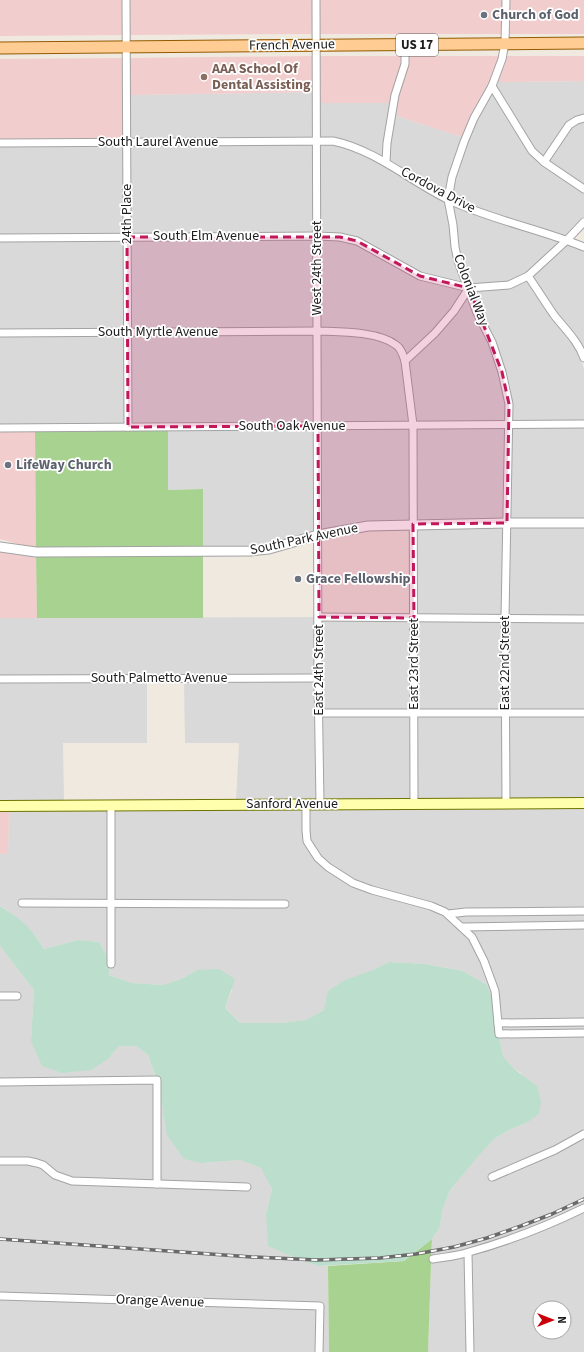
<svg xmlns="http://www.w3.org/2000/svg" width="584" height="1352" font-family="'Source Sans 3',sans-serif">
  <rect width="100%" height="100%" fill="#efe9e0"/>
  <g fill="#dad9d9" fill-rule="evenodd">
    <path d="M584,81v34l-8,2 -32,40 -13,-14 -35,-57 2,-4z"/>
    <path d="M313,92v45l-182,1 -1,-43z"/>
    <path d="M492,93l37,60 10,10 45,30v24l-18,19 -82,-25 -32,-13 4,-20 11,-35 11,-24z"/>
    <path d="M320,103h70l-7,40 -1,14 -38,-17 -11,-2 -13,-1z"/>
    <path d="M397,106v10l65,21 -13,39 -3,18 -56,-33v-18z"/>
    <path d="M584,122v63l-35,-24 23,-33 7,-5z"/>
    <path d="M313,144v88l-182,1v-88z"/>
    <path d="M320,144h13l8,2 21,9 20,9v1h3l60,36 4,25 3,22 3,14 8,22 -42,-11 -81,-40h-19z"/>
    <path d="M123,145v88l-123,1v-88z"/>
    <path d="M453,205l28,12 80,24 -35,32 -18,9 -37,3 -9,-25 -3,-13 -2,-22z"/>
    <path d="M313,239v88l-182,2v-89z"/>
    <path d="M321,239l18,1 17,4 62,34 45,12 -12,19 -19,22 -25,24 -7,-12 -10,-5 -70,-10z"/>
    <path d="M123,240v89h-123v-88z"/>
    <path d="M568,244l16,6v98l-7,-11 -19,-24 -26,-37z"/>
    <path d="M527,280l50,70 7,19v52l-72,1v-18l-2,-18 -4,-15 -10,-30 -15,-30 -7,-20 35,-3z"/>
    <path d="M468,297l6,17 15,30 10,28 4,15 2,17v18h-89l-7,-60 29,-27 19,-22z"/>
    <path d="M313,334l1,89 -183,1v-89z"/>
    <path d="M320,334l33,2 20,3 21,8 5,7 3,8 7,60 -88,1z"/>
    <path d="M0,336h123l1,88 -124,1z"/>
    <path d="M584,427v93h-73l1,-92z"/>
    <path d="M505,428l-2,92 -86,1v-92z"/>
    <path d="M314,429v104l-46,13 -65,3v-60l-35,1v-60z"/>
    <path d="M321,429h88l1,92 -88,10z"/>
    <path d="M503,526l-2,89h-84v-88z"/>
    <path d="M511,526l73,1v88h-76z"/>
    <path d="M315,617l-1,57 -314,2v-58z"/>
    <rect x="322" y="621" width="88" height="89"/>
    <path d="M417,621h84l1,89h-85z"/>
    <path d="M508,621l76,1v88h-75z"/>
    <path d="M184,681h130l2,120h-80l3,-58h-54z"/>
    <path d="M0,682h147v61h-84l1,59 -64,1z"/>
    <path d="M410,716v85h-86l-2,-84z"/>
    <path d="M417,716h85v84l-84,1z"/>
    <rect x="509" y="716" width="75" height="84"/>
    <path d="M584,806v102l-118,1 -17,1 -17,-7 -58,-16 -19,-7 -25,-15 -9,-9 -10,-16 -2,-10v-23z"/>
    <path d="M302,807v23l2,11 5,10 7,9 10,10 26,16 78,23 17,8 22,21 11,24 11,30 1,7 -5,-14 -24,-14 -38,-7 -36,-2 -16,8 -49,40 -18,10 -25,3h-41l-15,-15 7,-18 -35,-20 -16,9 -18,6 -31,-2 -23,-8 1,-8h5v-60h173v-7l-173,1v-93z"/>
    <path d="M107,808l1,93 -90,-1v6l90,1 -1,49 -8,-14 -21,-2 -34,9 -8,-13 -29,-26 -7,-4v-52l8,-1 1,-43z"/>
    <path d="M466,915h118v7l-119,2 -9,-8z"/>
    <path d="M584,929v90h-82l-4,-29 -11,-30 -11,-25 -5,-5z"/>
    <path d="M0,946l34,44 -3,51 77,18 11,-13h17l12,9 8,22 -156,1v-78l21,-1 -1,-6h-20z"/>
    <path d="M584,1025v5h-81l-1,-4z"/>
    <path d="M584,1036v94l-30,18 -67,28 4,5 66,-28 27,-15v66l-28,14 -45,17 -44,14 -36,7 1,-17 8,-12 2,-16 8,-21 29,-36 15,-15 15,-9 17,-7 -5,-50 -7,-4 -11,-13 -4,-19z"/>
    <path d="M153,1084l1,97 -82,-3 -15,-6 -12,-10 -7,-2 -9,-2h-29v-73z"/>
    <path d="M160,1091l42,72 38,-3 22,8 10,21 -6,25 53,52h9l1,86h-6v-49l-323,-10v-128l28,-1 8,2 5,2 13,10 18,6 179,6v-6l-90,-3z"/>
    <path d="M584,1211v141h-111l-1,-97 42,-14 45,-17zM540,1308h24v24h-24z"/>
    <path d="M464,1257l2,95h-38l3,-89z"/>
    <path d="M0,1300l316,10v42h-316z"/>
  </g>
  <g fill="#f2cdcd">
    <path d="M0,0h123v35l-123,1z"/>
    <path d="M130,0h183v34l-183,1z"/>
    <rect x="320" y="0" width="182" height="34"/>
    <path d="M510,0h74v34h-75z"/>
    <path d="M313,56v36l-183,3v-37z"/>
    <path d="M320,56h81v7l-11,40h-70z"/>
    <path d="M408,56h91l-1,7 -9,21 -2,1 1,1 -17,30 -9,21 -65,-21v-10l1,-10 10,-31z"/>
    <path d="M507,56h77v25l-86,1 7,-18z"/>
    <path d="M123,58v80l-123,1v-80z"/>
    <path d="M0,431h35l1,118 -36,-10z"/>
    <path d="M0,551l36,4 1,63h-37z"/>
    <path d="M0,810h9l-1,44h-8z"/>
  </g>
  <g fill="#a7d290">
    <path d="M168,430v60l35,-1v60h-167l-1,-118z"/>
    <path d="M36,555l167,1v62h-166z"/>
    <path d="M432,1239l-1,17 -2,1 2,6 -3,89h-99l-1,-86 76,-5z"/>
  </g>
  <path fill="#bbdfcc" d="M0,906c22,14 31,21 44,43l34,-9 21,2 8,14v11h3l-1,8 23,8 31,2 18,-6 16,-9 22,-1 16,10 -10,29 15,15h41l25,-3 18,-10 4,-19 17,-11 28,-10 16,-8 36,2 38,7 24,14 5,14 4,38h3l4,19 11,13 23,17 4,15 -2,13 -13,9 -17,7 -15,9 -14,15 -30,36 -8,21 -2,16 -8,12 -28,22 -85,5 -21,-7 -30,-13 -2,-32 6,-25 -11,-21 -21,-8 -38,3 -18,-4 -17,-24 -7,-44v-14h-4l-8,-22 -12,-9h-17l-11,13 -17,11 -29,3 -20,-7 -11,-25 3,-51 -34,-44z"/>
  <g fill="none" stroke-linecap="round" stroke-linejoin="round">
    <g stroke="#a3a3a3" stroke-width="9">
      <g id="minor">
        <path d="M126,0l2,427"/>
        <path d="M316,0l2,678 2,126"/>
        <path d="M492,86l40,65 12,11 40,27"/>
        <path d="M0,143l333,-2c43,9 77,40 116,59 43,20 91,29 135,47"/>
        <path d="M386,162l1,-19 8,-48 10,-31v-19"/>
        <path d="M544,162l25,-37 8,-5 7,-2"/>
        <path d="M0,238l317,-2 23,1 17,4 63,35 49,12 40,-3 19,-9 39,-36 17,-18"/>
        <path d="M528,276c9,13 17,26 26,39 11,14 24,26 30,43"/>
        <path d="M0,333l317,-2c22,1 61,0 79,14 5,3 7,10 9,16l8,64 1,379"/>
        <path d="M405,361l30,-28 19,-22 15,-23"/>
        <path d="M0,428l584,-4"/>
        <path d="M319,617l265,2"/>
        <path d="M0,679l318,-1"/>
        <path d="M319,713h265"/>
        <path d="M506,803l-1,-185 4,-214 -7,-32 -10,-30 -15,-29 -19,-52 -3,-14 -2,-22 -5,-26 4,-22 12,-35 10,-24 18,-32 10,-27 3,-16 1,-43"/>
        <path d="M306,804v26l1,11 11,17 10,9 25,16 19,7 59,16 14,6 27,25 12,24 11,30 4,43 85,-1"/>
        <path d="M111,805v159"/>
        <path d="M22,903l263,1"/>
        <path d="M448,914l18,-2 118,-1"/>
        <path d="M463,927l121,-2"/>
        <path d="M0,996h17"/>
        <path d="M498,1023l86,-1"/>
        <path d="M0,1082l157,-2v104"/>
        <path d="M0,1161h28l9,2 6,2 12,10 17,6 175,6"/>
        <path d="M492,1177l63,-27 29,-16"/>
        <path d="M468,1253l2,99"/>
        <path d="M433,1259c12,-2 25,-3 36,-7 40,-11 78,-26 115,-44"/>
        <path d="M0,1296l320,10 -1,46"/>
      </g>
    </g>
    <g stroke="#a3a3a3" stroke-width="11">
      <path id="tertiary" d="M0,547l36,5 214,-1 19,-2 49,-14 50,-9 139,-3h77"/>
    </g>
    <g stroke="#6e7500" stroke-width="12">
      <path id="secondary" d="M0,806l584,-3"/>
    </g>
    <g stroke="#935b00" stroke-width="13">
      <path id="primary" d="M0,48l584,-5"/>
    </g>
    <use href="#minor" stroke="#fff" stroke-width="7"/>
    <use href="#tertiary" stroke="#fff" stroke-width="9"/>
    <use href="#secondary" stroke="#ffffad" stroke-width="10"/>
    <use href="#primary" stroke="#ffcc94" stroke-width="11"/>
    <g stroke="#6a6a6a" stroke-width="3.5">
      <path id="rail" d="M0,1239l252,18 65,3 63,-2 36,-4 38,-7 33,-9 34,-12 31,-12 32,-15"/>
    </g>
    <use href="#rail" stroke="#fff" stroke-width="2" stroke-dasharray="6" stroke-linecap="butt"/>
  </g>
  <path fill="#c2185b" fill-opacity="0.2" stroke="#c2185b" stroke-width="3" stroke-dasharray="8 5" stroke-linejoin="round" d="M127,237h213l17,4 63,35 49,12 33,84 7,32 -2,119 -94,1 1,94 -95,-1 -1,-191 -190,1z"/>
  <g fill="#6b7280" stroke="#fff" stroke-width="1.5">
    <circle cx="484" cy="15" r="4"/>
    <circle cx="8" cy="465" r="4"/>
    <circle cx="298" cy="579" r="4"/>
  </g>
  <circle fill="#8d6e63" stroke="#fff" stroke-width="1.5" cx="204" cy="77" r="4"/>
  <g text-anchor="middle" dominant-baseline="central" stroke-width="3.5" stroke-linejoin="round" paint-order="stroke">
    <rect fill="#fff" stroke="#606060" stroke-width="1" x="396" y="34" width="42" height="22" rx="3"/>
    <g font-size="13" font-weight="bold" fill="#1c1c1c">
      <text x="417" y="45">US 17</text>
    </g>
    <g font-size="14" font-weight="bold" fill="#5b616d" stroke="#fff" text-anchor="start">
      <text x="492" y="15">Church of God</text>
      <text x="16" y="465">LifeWay Church</text>
      <text x="306" y="579">Grace Fellowship</text>
    </g>
    <g font-size="14" fill="#1c1c1c" stroke="#fff">
      <text transform="translate(292 45) rotate(-1)">French Avenue</text>
      <text x="158" y="142">South Laurel Avenue</text>
      <text transform="translate(438 190) rotate(28)">Cordova Drive</text>
      <text transform="translate(127 214) rotate(-90)">24th Place</text>
      <text x="206" y="236">South Elm Avenue</text>
      <text transform="translate(317 268) rotate(-90)">West 24th Street</text>
      <text transform="translate(471 290) rotate(69)">Colonial Way</text>
      <text x="158" y="332">South Myrtle Avenue</text>
      <text x="292" y="426">South Oak Avenue</text>
      <text transform="translate(304 539) rotate(-12)">South Park Avenue</text>
      <text transform="translate(505 663) rotate(-90)">East 22nd Street</text>
      <text transform="translate(414 664) rotate(-90)">East 23rd Street</text>
      <text transform="translate(319 670) rotate(-90)">East 24th Street</text>
      <text x="159" y="678">South Palmetto Avenue</text>
      <text x="292" y="804">Sanford Avenue</text>
      <text transform="translate(160 1301) rotate(2)">Orange Avenue</text>
    </g>
    <g font-size="14" font-weight="bold" fill="#785e54" stroke="#fff" text-anchor="start">
      <text x="212" y="69">AAA School Of<tspan x="212" dy="16">Dental Assisting</tspan></text>
    </g>
  </g>
  <g transform="translate(552 1320) rotate(90)"><circle r="19" fill="#ffffff" stroke="#a4a4a4"/>
  <path d="M0-3L7 15L0 10L-7 15Z" fill="#c7000a"/>
  <text y="-6" font-size="11" font-weight="bold" text-anchor="middle" fill="#1c1c1c">N</text>
  </g>
</svg>
